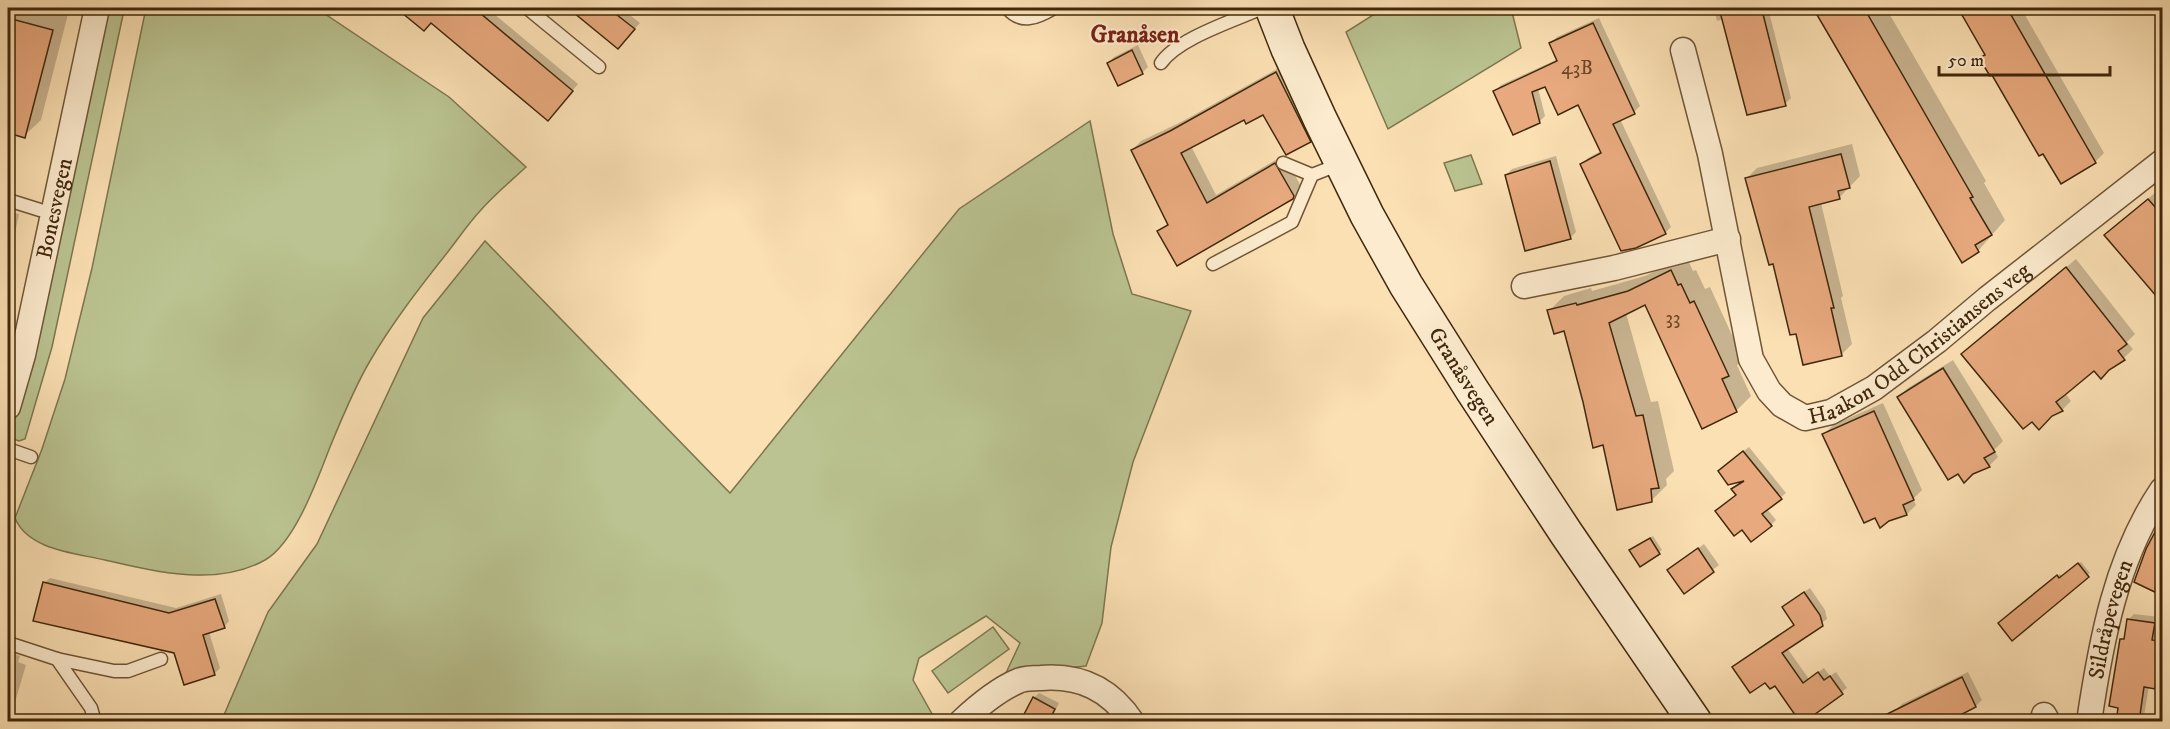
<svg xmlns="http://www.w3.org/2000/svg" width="2170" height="729" font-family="'IM FELL DW Pica',serif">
  <rect width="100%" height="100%" fill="#fbe0b4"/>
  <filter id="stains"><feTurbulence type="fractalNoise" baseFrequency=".00333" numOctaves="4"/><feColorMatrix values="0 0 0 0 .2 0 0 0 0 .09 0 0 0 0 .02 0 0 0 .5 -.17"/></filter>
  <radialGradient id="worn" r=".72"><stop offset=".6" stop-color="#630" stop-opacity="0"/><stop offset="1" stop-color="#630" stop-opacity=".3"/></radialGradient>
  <g fill="#bac391" stroke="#7e764e" stroke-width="1.5">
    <path d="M108,8l15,4v3l-71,332 -27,92 -6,2 -11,-4 11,-35z"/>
    <path d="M146,8h170l133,89 77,70c-15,14 -32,28 -46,44 -12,13 -22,28 -33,42 -27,34 -55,70 -77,108 -16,27 -28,57 -40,86 -12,31 -35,96 -65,113 -48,27 -108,12 -160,0 -30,-7 -77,-10 -90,-42l27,-69 23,-70 27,-111z"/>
    <path d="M1384,8h127l10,40 -133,81 -42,-97z"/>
    <path d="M1090,121l23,113 19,60 59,17 -58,151 -22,85 -9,76 -16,43 -81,9 15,-32 -34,-27 -67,42 -6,22 23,41 -715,1 47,-110 49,-68 106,-226 62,-77 245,252 229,-284z"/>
    <path d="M1471,155l11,29 -27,7 -11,-28z"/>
    <path d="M993,627l16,22 -61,44 -16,-22z"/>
  </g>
  <g fill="#0003">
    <path d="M8,8h36l24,6 -27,106 -17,16 -16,-5z"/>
    <path d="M398,8h73l7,5 5,-5h4l91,76 -24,29 -123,-92 -7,8z"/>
    <path d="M570,8h51l19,15 -22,24z"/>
    <path d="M1714,8h54l23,90 -6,6 -62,-85 -6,2z"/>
    <path d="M1810,8h76l100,173 -2,2 21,37 -27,31 -161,-241 -5,3z"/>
    <path d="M1960,8h61l83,145 -9,9 -102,-89 -12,-14 5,-5z"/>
    <path d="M1599,18l41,88 -6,6 -14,7 51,108 -6,6 -83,-69 6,-6 13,-7 -22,-48 -33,-18 -8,3 7,28 -6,6 -44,-31 6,-6 57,-26 -7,-16 6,-6z"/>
    <path d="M1138,45l10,22 -6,6 -34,-10 6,-6z"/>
    <path d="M1286,64l33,68 -9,9 -46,-28 -19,5 -54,28 25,49 68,-40 18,33 -10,10 -133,34 10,-10 -37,-72 9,-9 40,-19z"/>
    <path d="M1852,144l8,32 -21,22 -18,5 22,93 -2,2 11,46 -10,10 -37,10 -8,-32 -51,-153 11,-11z"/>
    <path d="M1556,156l20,76 -6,6 -64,-63 6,-6z"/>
    <path d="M2162,187v115l-47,-76z"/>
    <path d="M8,212l11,2 -11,54z"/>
    <path d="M1686,256l7,15 3,-1 9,19 5,-2 33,72 -6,6 14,31 -15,15 -90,-108 -20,10 25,89 7,-1 16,70 -8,8 1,6 -16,16 -47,-57 -19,-43 -20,-72 -16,-18 15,-15 27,-8 1,3 53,-15z"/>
    <path d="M2076,259l59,75 -8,8 6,7 -9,9 -30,11 -29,24 6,8 -9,9 -9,5 -90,-61z"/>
    <path d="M1953,360l50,81 -9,9 4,7 -9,9 -90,-69 9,-9z"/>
    <path d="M1883,403l39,87 -9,9 3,6 -9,9 -83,-80 9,-9z"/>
    <path d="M1749,447l37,46 -19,16 9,11 -5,5 -29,3 -25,-17 20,-17 -4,-5 12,-9 -21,-14z"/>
    <path d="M1653,536l9,14 -22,15 -6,-17z"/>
    <path d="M1704,544l15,21 -35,27 -15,-22z"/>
    <path d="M2081,562l9,11 -78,66 -10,-18 58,-47 2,2z"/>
    <path d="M50,578l126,30 45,-14 8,27 -5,6 -15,5 11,36 -6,6 -170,-91z"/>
    <path d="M1810,588l15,22 2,9 -40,29 22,31 15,-11 6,8 6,-4 11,16 -40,30 3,4h-21l9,-7 -22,-31 -37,-22 56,-38 -6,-22z"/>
    <path d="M2134,614l26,3 -3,17 5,1v34l-2,12 -6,6 -5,-1 -6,36h-25l4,-82 4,-5 2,-15z"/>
    <path d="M8,652l12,4 -2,6 8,3 -17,57z"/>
    <path d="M1968,672l14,28 -6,6 -33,16 -47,-12 6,-6z"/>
    <path d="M1039,693l20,10 -9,19h-28l12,-24z"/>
    <path d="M1004,717l4,5h-9z"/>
  </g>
  <g fill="#e7a97d" stroke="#41280c" stroke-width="1.5">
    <path d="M396,8h78l99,83 -25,30 -117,-98 -7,8z"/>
    <path d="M568,8h40l27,21 -17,20z"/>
    <path d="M1719,8h34l2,4 7,-2 24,96 -39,9z"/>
    <path d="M1813,8h51l109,189 -3,1 22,37 -17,10 4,7 -17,11z"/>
    <path d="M1958,8h49l89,155 -35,21 -18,-30 -4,2 -47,-81 -2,1 -11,-18 6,-3z"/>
    <path d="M8,18l45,12 -28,108 -17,-5z"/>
    <path d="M1593,23l42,91 -22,10 53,110 -30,14 -15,3 -41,-87 21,-11 -23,-48 -20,10 -13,-28 -13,5 8,31 -27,12 -20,-44 64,-30 -8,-18z"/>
    <path d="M1132,50l11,24 -25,12 -11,-23z"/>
    <path d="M1276,72l35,70 -25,13 -23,-40 -17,9 -2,-4 -63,33 26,50 68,-40 19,33 -1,3 -116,67 -20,-35 11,-6 -37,-75 39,-19z"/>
    <path d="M1841,154l9,34 -12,3 2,8 -31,8 25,101h-3l11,48 -39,9 -7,-31 -6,1 -17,-71 -4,1 -24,-87z"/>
    <path d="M1550,161l21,78 -46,12 -20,-76z"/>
    <path d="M2148,199l15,17v88l-59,-69z"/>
    <path d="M2066,267l61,77 -9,7 7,9 -16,10 -8,9 -7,-8 -29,24 -9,7 7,9 -11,5 -13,14 -7,-8 -9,7 -62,-75z"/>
    <path d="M1671,270l7,15 3,-1 9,19 4,-2 35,75 -7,3 15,33 -35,17 -57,-124 -36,18 27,93 7,-1 16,73 -8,1 1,13 -35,8 -14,-65 -10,3 -10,-46 -19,-71 -10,3 -7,-24 29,-7 1,2 51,-14z"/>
    <path d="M1943,368l52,84 -11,6 6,9 -17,7 -9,9 -6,-9 -10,6 -51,-83z"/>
    <path d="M1874,411l40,89 -11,5 4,10 -18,6 -9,7 -5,-10 -11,5 -42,-89z"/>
    <path d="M1743,451l39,48 -20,15 10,12 -21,16 -9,-12 -8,6 -19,-25 21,-16 -5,-6 13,-8 -16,4 -10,-14z"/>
    <path d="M2163,517v79l-29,-14 12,-33z"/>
    <path d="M1650,538l10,16 -20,13 -11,-17z"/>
    <path d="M1698,548l16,24 -30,22 -17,-24z"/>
    <path d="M2078,563l11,14 -77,64 -14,-18 59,-48 2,3z"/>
    <path d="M43,582l126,31 46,-14 10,29 -22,7 12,40 -31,10 -10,-32 -141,-32z"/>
    <path d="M1804,592l16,23 3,11 -41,27 21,30 15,-11 6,8 6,-4 13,18 -39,28h-4l-25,-36 -5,3 -5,-6 -15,10 -18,-26 62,-42 -12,-18z"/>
    <path d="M2127,619l28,4 -3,17 11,2 -8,47 -11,-2 -5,35h-23l2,-14 -9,-2 11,-67h4z"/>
    <path d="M1962,677l14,30 -29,15h-76z"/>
    <path d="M1033,697l22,12 -7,13h-28z"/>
  </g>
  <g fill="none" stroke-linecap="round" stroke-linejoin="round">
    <g stroke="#705636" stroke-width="15">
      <g id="lane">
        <path d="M527,8l72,59"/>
        <path d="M1007,8c14,17 30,10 47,0"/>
        <path d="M1161,63c17,-25 73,-42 101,-55"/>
        <path d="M1283,163l29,12"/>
        <path d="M8,200l32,10"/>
        <path d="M1213,264l79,-42 20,-47 28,-11"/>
        <path d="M8,449l23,8"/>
        <path d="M8,643l49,16 34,49 4,14"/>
        <path d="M57,659l57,12h14l33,-12"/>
      </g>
    </g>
    <g stroke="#705636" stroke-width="27">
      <g id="street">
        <path id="s1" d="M1683,50l27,104 41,205 18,32 13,14 23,13 26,-6 43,-24 63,-47 50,-42 175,-137"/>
        <path d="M1524,286l90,-18 114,-29"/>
        <path id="s2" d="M8,407l15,-52 74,-347"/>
        <path d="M2044,715l4,7"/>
        <path d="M961,722c17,-16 36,-32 57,-41 6,-3 16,-3 23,-3 39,-3 69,11 91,44"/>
        <path id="s3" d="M2089,722c12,-81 27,-164 73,-232"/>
      </g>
    </g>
    <g stroke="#41280c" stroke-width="36">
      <g id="secondary">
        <path id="s4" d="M1272,8l16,41 32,70 47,96 39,70 66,105 94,143 129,189"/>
      </g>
    </g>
    <use href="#lane" stroke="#fcebce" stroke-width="12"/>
    <use href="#street" stroke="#fcebce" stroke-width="24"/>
    <use href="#secondary" stroke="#fcebce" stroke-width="33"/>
  </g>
  <g text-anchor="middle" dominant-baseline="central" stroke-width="4.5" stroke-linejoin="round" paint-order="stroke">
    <g font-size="20" fill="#6a4828">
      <text x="1577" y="68">43B</text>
      <text x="1673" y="318">33</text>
    </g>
    <g font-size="22" fill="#41280c" stroke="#fcebce">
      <text stroke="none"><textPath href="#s2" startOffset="204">Bonesvegen</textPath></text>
      <text stroke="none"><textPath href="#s1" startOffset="536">Haakon Odd Christiansens veg</textPath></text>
      <text stroke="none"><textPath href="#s4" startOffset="416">Granåsvegen</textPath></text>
      <text stroke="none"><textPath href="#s3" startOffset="105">Sildråpevegen</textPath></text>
    </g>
    <g font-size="24" font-weight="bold" fill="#7a1f14" stroke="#fcebce">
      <text x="1135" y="35">Granåsen</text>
    </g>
  </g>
  <rect width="2170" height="729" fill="none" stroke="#fbe0b4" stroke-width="30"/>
  <rect x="9" y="9" width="2152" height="711" fill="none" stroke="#41280c" stroke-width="3"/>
  <rect x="15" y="15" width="2140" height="699" fill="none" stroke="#41280c" stroke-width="1.5"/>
  <path d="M1939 66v9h171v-9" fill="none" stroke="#41280c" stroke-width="3"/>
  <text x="1948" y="66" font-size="18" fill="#41280c" stroke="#fcebce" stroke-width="4.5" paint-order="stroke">50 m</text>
  <rect width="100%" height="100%" filter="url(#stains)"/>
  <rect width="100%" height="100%" fill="url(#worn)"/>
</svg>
